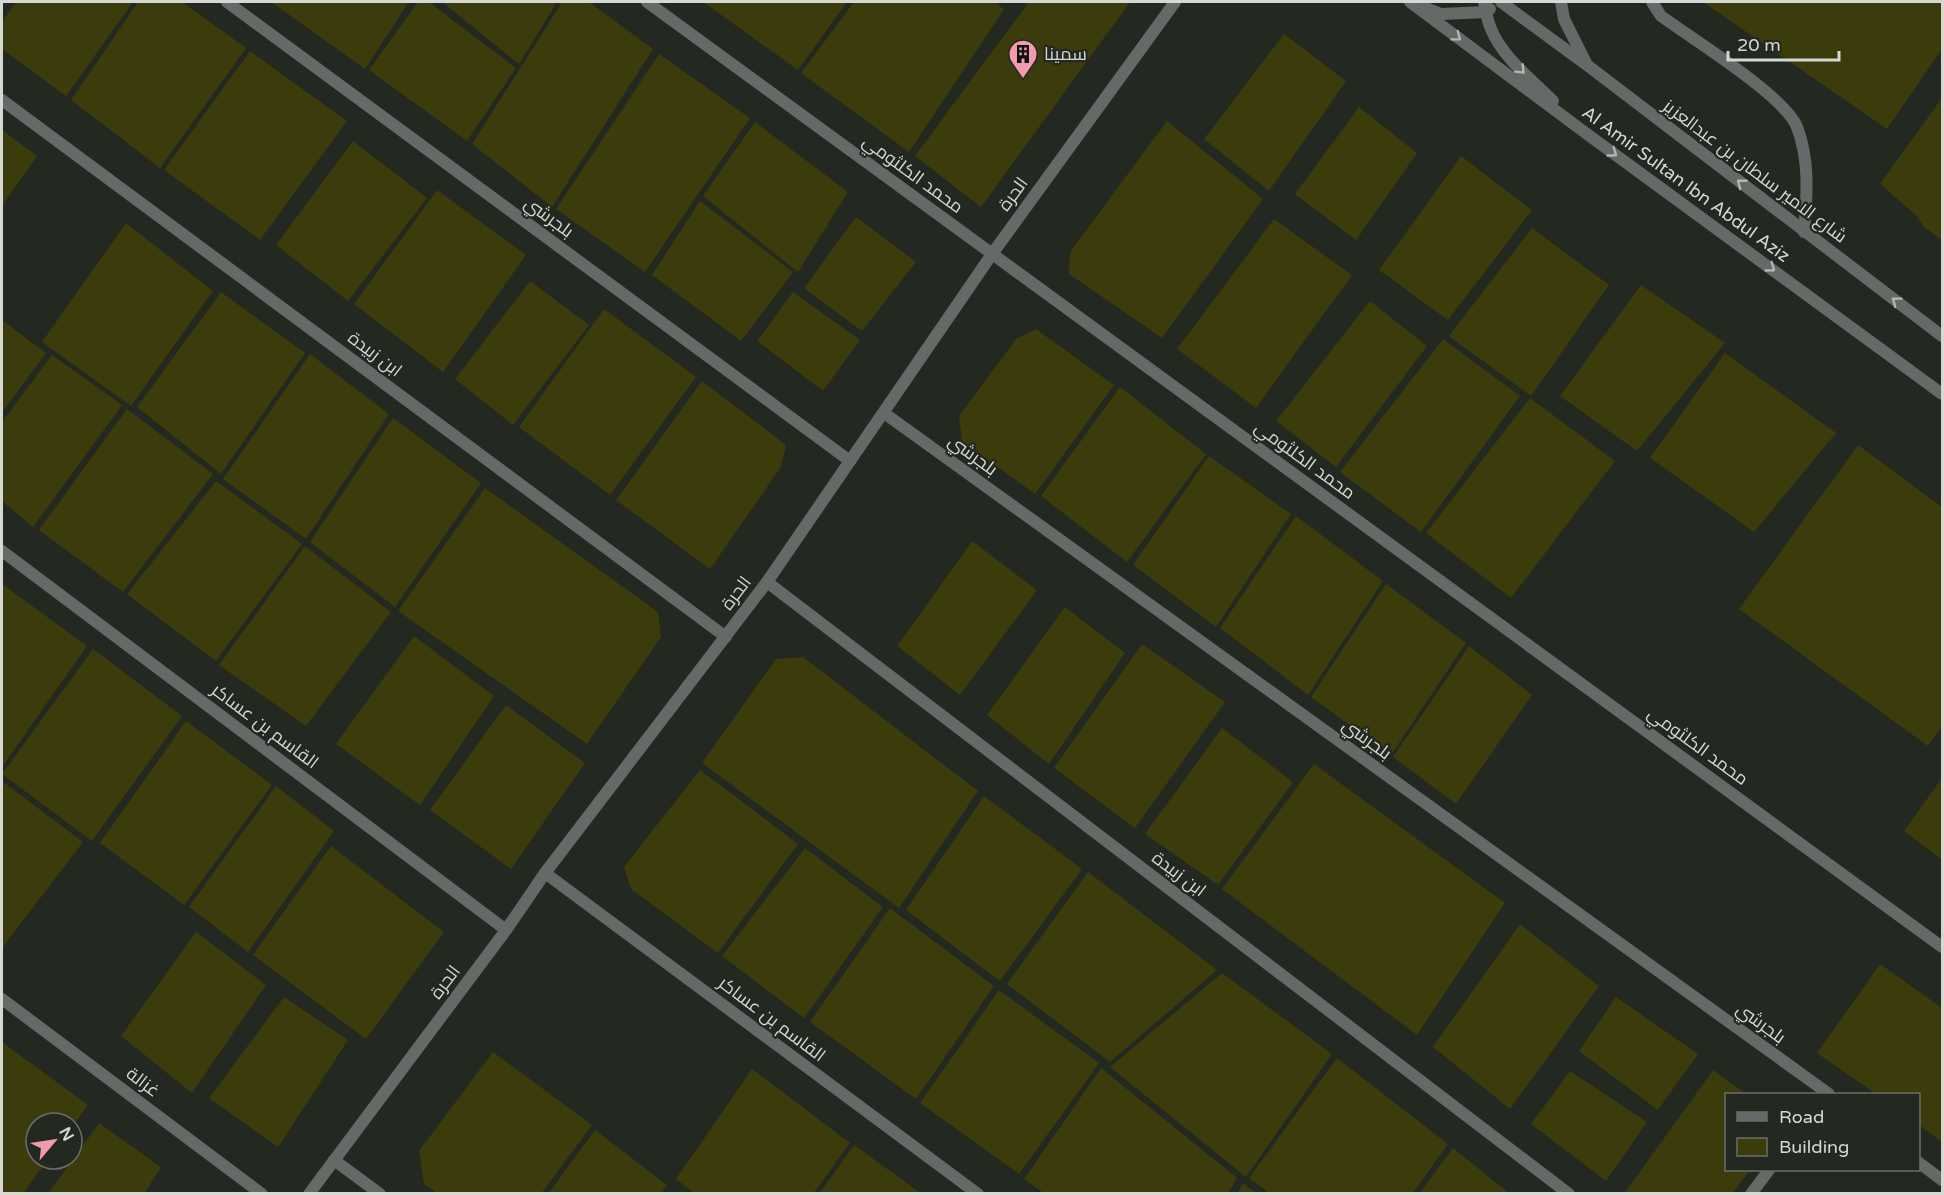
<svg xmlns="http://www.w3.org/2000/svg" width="1944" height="1195" font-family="'Varela Round',Cairo,sans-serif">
  <rect width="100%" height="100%" fill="#232821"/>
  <g fill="#3c3b0c">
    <path d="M16,2h117l-67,94 -64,-47v-27z"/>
    <path d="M138,2h44l64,46 -86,120 -89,-68z"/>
    <path d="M271,2h138l-44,67z"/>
    <path d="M418,2h11l87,66 -49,73 -98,-71z"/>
    <path d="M442,2h115l-38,62z"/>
    <path d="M562,2h27l64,47 -101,158 -80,-63z"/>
    <path d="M703,2h144l-49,68z"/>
    <path d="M854,2h140l10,7 -95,143 -108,-79z"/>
    <path d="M1029,2h101l-149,205 -66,-51z"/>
    <path d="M1703,2h239v47l-55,80z"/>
    <path d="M1284,34l62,47 -77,110 -65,-52z"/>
    <path d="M250,51l97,70 -87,119 -96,-70z"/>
    <path d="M659,54l91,64 -105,154 -89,-63z"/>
    <path d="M1942,98v142l-18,-13 -7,-11 -37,-32z"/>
    <path d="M1359,107l58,46 -61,87 -61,-46z"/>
    <path d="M1167,121l96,78 -101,139 -93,-64 1,-22z"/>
    <path d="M755,122l93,70 -50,80 -95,-76z"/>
    <path d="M2,130l35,26 -35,50z"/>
    <path d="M353,141l74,57 -79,103 -72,-56z"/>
    <path d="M1461,156l71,54 -84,110 -69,-50z"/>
    <path d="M437,190l89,65 -83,117 -89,-68z"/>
    <path d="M700,201l93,71 -52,69 -89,-66z"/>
    <path d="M856,217l60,45 -54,69 -58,-43z"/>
    <path d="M1274,219l78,56 -96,133 -79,-59z"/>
    <path d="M126,223l87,68 -82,115 -89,-64z"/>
    <path d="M1532,228l77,57 -78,111 -82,-60z"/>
    <path d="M530,281l59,44 -76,100 -58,-46z"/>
    <path d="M1641,285l84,58 -88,108 -77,-55z"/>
    <path d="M221,292l84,61 -84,121 -84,-67z"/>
    <path d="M793,292l67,48 -37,51 -66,-50z"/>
    <path d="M1370,301l57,45 -91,121 -60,-46z"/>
    <path d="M604,309l92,68 -86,118 -91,-68z"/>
    <path d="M2,320l44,33 -44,59z"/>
    <path d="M1036,329l78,56 -79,109 -73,-53 -3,-25 57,-77z"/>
    <path d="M1443,339l77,57 -99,136 -81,-60z"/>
    <path d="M1725,353l111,80 -82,99 -104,-74z"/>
    <path d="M310,354l79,60 -83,125 -83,-60z"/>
    <path d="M52,355l70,50 -89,122 -31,-26v-79z"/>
    <path d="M702,381l84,64 -5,22 -71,102 -94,-69z"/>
    <path d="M1120,387l86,67 -79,108 -86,-66z"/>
    <path d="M1530,398l85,63 -104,137 -85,-65z"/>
    <path d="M127,409l86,65 -90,118 -84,-62z"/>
    <path d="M393,418l88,65 -86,124 -85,-65z"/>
    <path d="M1858,445l84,62v219l-14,20 -189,-137z"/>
    <path d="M1209,456l82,58 -75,113 -83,-62z"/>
    <path d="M216,481l86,63 -86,117 -89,-67z"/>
    <path d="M485,488l173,124 3,25 -74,107 -189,-133z"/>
    <path d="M1296,516l87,65 -75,114 -88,-67z"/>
    <path d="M972,541l65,49 -77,105 -63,-49z"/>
    <path d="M305,546l86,66 -85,114 -87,-61z"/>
    <path d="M2,584l85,62 -85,121z"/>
    <path d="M1386,584l80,59 -75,112 -80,-58z"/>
    <path d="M1065,607l60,46 -76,111 -62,-49z"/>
    <path d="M414,636l80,60 -74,109 -84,-61z"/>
    <path d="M1142,644l83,58 -90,126 -81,-60z"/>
    <path d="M1469,646l63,49 -76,109 -63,-47z"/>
    <path d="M93,649l89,67 -90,125 -90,-67z"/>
    <path d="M803,657l175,134 -79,117 -197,-145 74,-104z"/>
    <path d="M506,705l79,58 -74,106 -81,-59z"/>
    <path d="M186,721l86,64 -88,120 -84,-62z"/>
    <path d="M1222,728l71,54 -75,103 -73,-51z"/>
    <path d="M1314,764l191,139 -88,132 -195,-146z"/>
    <path d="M700,770l98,74 -80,109 -87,-64 -7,-22z"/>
    <path d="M1942,778v82l-38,-29z"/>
    <path d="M2,781l81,61 -81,106z"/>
    <path d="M276,786l58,45 -86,121 -59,-45z"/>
    <path d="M984,796l98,73 -82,112 -94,-71z"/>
    <path d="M331,846l113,86 -78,107 -113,-84z"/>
    <path d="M805,848l78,59 -79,111 -82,-62z"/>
    <path d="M1088,872l129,98 -107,92 -103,-78z"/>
    <path d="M890,908l104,78 -78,113 -106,-77z"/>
    <path d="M1520,924l79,62 -89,123 -77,-62z"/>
    <path d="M196,932l70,53 -74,108 -71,-57z"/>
    <path d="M1880,964l62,44v134l-24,-18v-30h-42l-59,-41z"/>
    <path d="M1222,973l110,81 -86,123 -136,-110z"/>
    <path d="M999,990l100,73 -80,111 -99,-71z"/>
    <path d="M284,997l64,43 -70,107 -69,-49z"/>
    <path d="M1616,997l82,57 -40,56 -79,-59z"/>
    <path d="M2,1042l86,63 -16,22v-4h-36v36h12l-25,35h-21z"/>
    <path d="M493,1052l99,73 -51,69h-103l-14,-10 -5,-33z"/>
    <path d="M1337,1058l111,86 -36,50h-142l-21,-16z"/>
    <path d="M1101,1068l136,110 -10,16h-182l-21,-15z"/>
    <path d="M752,1069l98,74 -37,51h-118l-19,-15z"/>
    <path d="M1713,1070l33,24h-20v76h24l-18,24h-108z"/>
    <path d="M1570,1071l77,51 -41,59 -75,-57z"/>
    <path d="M99,1123l62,44 -17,27h-96z"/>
    <path d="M595,1130l72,55 -6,9h-113z"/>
    <path d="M854,1145l68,49h-103z"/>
    <path d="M1453,1148l57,46h-91z"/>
    <path d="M1243,1183l15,11h-21z"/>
  </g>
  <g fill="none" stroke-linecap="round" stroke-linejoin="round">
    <path stroke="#656967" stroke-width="12" d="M1652,2l9,14c30,22 124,80 136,111 13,34 10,69 7,105"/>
    <g stroke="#656967" stroke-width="12">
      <path d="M227,2l623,459"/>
      <path d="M647,2l1295,945"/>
      <path d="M2,100l724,537"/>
      <path d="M884,413l945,681"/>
      <path d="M2,551l504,379"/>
      <path d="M767,582l802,612"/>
      <path d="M545,873l433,321"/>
      <path d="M2,999l260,195"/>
      <path d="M334,1160l46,34"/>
      <path d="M1918,1162l24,18"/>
      <path d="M309,1194l197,-264 39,-57 222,-291 225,-328 183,-252"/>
      <path d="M1751,1194l18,-24"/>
    </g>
    <g stroke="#656967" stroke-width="12">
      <path d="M1410,2l177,132 355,260"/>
      <path d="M1484,2c2,9 3,18 7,27 12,29 41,51 62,72"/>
      <path d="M1501,2l83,61"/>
      <path d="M1561,2l3,17 23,46 355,271"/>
      <path d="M1426,8l15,6 45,-2 4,-3"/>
    </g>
  </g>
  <defs><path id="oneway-chevron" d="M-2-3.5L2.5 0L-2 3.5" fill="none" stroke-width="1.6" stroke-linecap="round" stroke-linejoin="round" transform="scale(1.5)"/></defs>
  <g stroke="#b3b7b3">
    <use href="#oneway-chevron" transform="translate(1457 37) rotate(37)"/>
    <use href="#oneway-chevron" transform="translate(1521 70) rotate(45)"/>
    <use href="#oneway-chevron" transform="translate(1613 153) rotate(36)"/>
    <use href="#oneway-chevron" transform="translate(1741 183) rotate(-142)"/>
    <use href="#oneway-chevron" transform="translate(1771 268) rotate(36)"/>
    <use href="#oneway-chevron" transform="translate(1896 301) rotate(-143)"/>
  </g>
  <defs>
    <g id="building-pin" transform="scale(1.5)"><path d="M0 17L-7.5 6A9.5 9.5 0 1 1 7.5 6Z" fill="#f29aae" stroke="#232821"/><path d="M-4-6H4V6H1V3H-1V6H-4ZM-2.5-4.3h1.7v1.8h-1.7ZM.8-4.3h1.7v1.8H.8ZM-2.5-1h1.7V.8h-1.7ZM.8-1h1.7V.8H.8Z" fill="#111"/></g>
  </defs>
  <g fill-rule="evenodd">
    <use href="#building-pin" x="1023" y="54"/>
  </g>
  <g text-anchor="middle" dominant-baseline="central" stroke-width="4.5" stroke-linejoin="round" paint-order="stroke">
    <g font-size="18" fill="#d5d8d3" stroke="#232821" text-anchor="start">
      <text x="1044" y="54">سمينا</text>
    </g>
    <g font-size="18" fill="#d5d8d3" stroke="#232821">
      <text transform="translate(1755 171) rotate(37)">شارع الامير سلطان بن عبدالعزيز</text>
      <text transform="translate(913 174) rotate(36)">محمد الكلثومي</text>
      <text transform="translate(1686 184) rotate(36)">Al Amir Sultan Ibn Abdul Aziz</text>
      <text transform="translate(1013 194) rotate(-54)">الحرة</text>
      <text transform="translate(549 217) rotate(36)">بلجرشي</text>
      <text transform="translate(375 354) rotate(37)">ابن زبيدة</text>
      <text transform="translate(973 455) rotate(36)">بلجرشي</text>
      <text transform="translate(1305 460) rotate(36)">محمد الكلثومي</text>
      <text transform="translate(736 593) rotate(-53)">الحرة</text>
      <text transform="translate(265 726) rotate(37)">القاسم بن عساكر</text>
      <text transform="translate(1367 739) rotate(36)">بلجرشي</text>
      <text transform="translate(1698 746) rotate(36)">محمد الكلثومي</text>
      <text transform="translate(1179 874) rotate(37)">ابن زبيدة</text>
      <text transform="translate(445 982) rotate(-53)">الحرة</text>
      <text transform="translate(772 1019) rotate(37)">القاسم بن عساكر</text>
      <text transform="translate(1761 1023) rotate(36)">بلجرشي</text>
      <text transform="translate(143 1082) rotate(37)">غزالة</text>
    </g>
  </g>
  <rect width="1944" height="1195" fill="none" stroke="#d5d8d3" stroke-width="6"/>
  <rect x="1725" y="1093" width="195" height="78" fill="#232821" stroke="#6a6e68" stroke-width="1.5"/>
  <rect x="1737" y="1112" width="30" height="9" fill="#656967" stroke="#6a6e68" stroke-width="1.5"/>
  <text x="1779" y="1123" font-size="18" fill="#d5d8d3">Road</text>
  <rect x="1737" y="1138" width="30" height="18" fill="#3c3b0c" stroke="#6a6e68" stroke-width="1.5"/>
  <text x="1779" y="1153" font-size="18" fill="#d5d8d3">Building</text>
  <g transform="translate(54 1141) rotate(61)"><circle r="28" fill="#232821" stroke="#6a6e68" stroke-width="1.5"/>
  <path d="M0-4.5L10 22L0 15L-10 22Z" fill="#f29aae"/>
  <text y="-9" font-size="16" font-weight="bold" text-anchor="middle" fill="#d5d8d3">N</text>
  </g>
  <path d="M1728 51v9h111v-9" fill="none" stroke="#d5d8d3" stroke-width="3"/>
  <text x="1737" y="51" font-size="18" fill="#d5d8d3" stroke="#232821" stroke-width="4.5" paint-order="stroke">20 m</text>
</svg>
